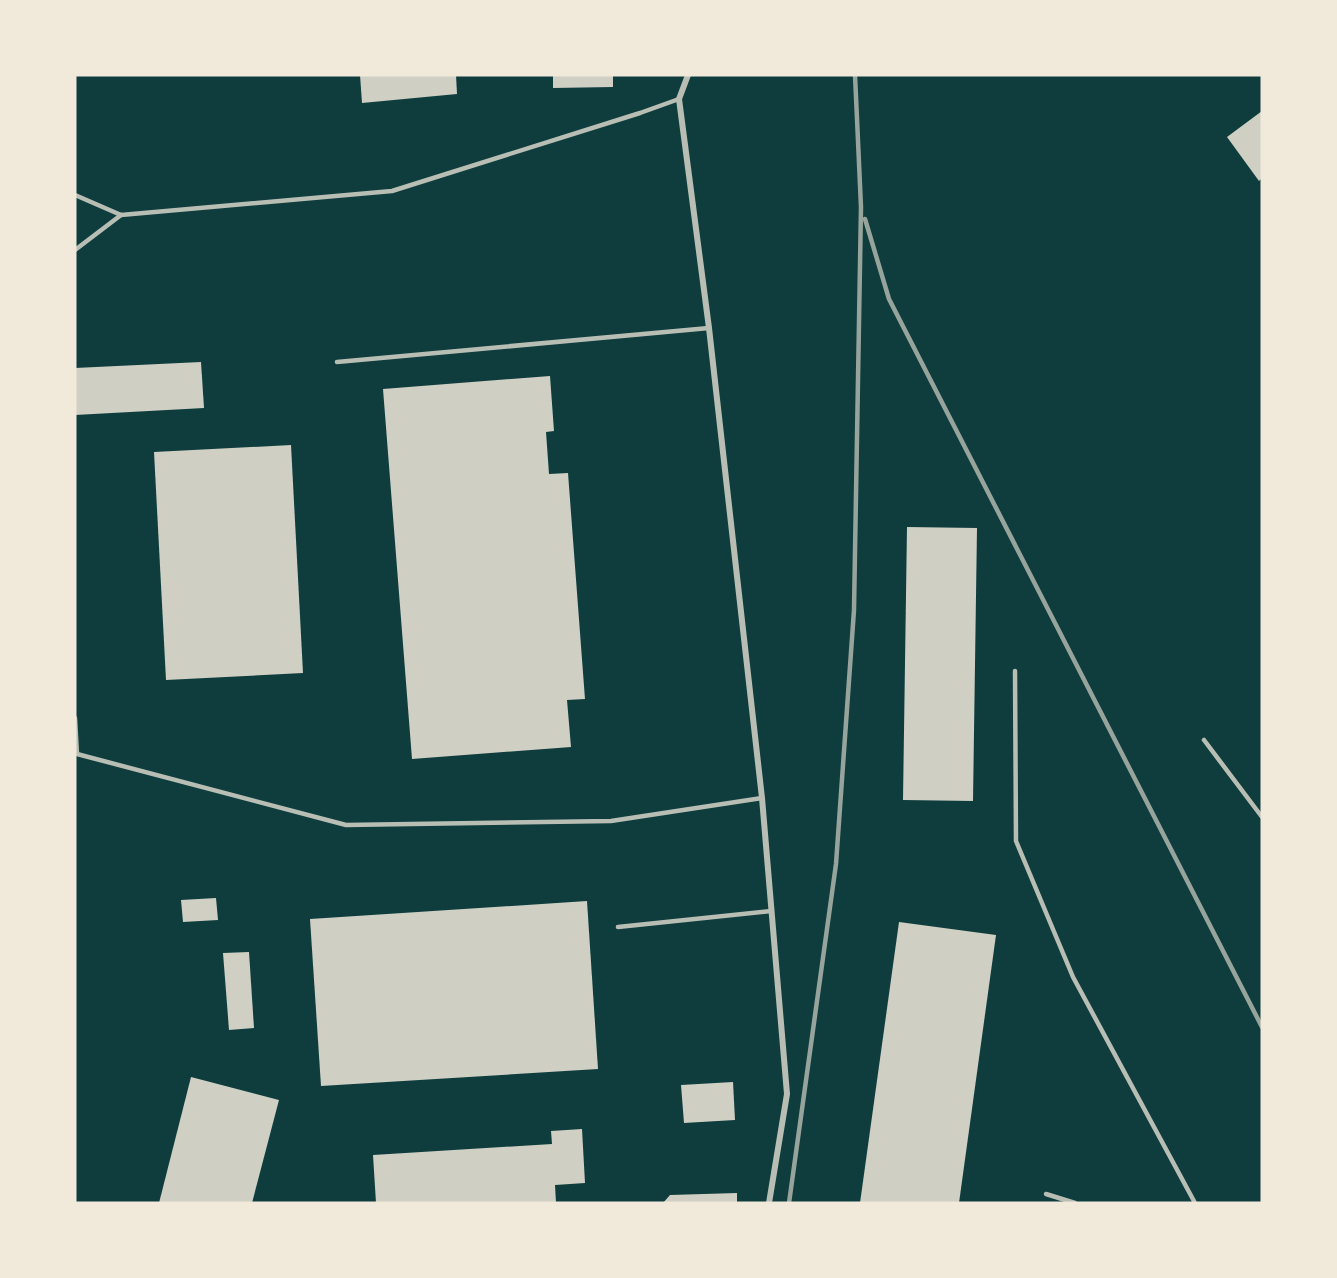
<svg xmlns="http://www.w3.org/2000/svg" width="1337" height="1278" font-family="'Source Sans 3',sans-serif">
  <rect width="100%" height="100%" fill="#0f3d3e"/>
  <g fill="#cfcfc3">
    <path d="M360,75h96l1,19 -95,9z"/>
    <path d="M553,75h60v12l-60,1z"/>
    <path d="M1262,111v67l-3,3 -32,-44z"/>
    <path d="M201,362l3,46 -129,7v-47z"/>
    <path d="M550,376l4,55 -8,1 3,42 19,-1 17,226 -18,1 4,47 -159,12 -29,-370z"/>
    <path d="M291,445l12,228 -137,7 -12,-228z"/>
    <path d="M907,527l70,1 -4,273 -70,-1z"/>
    <path d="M216,898l2,22 -35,2 -2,-22z"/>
    <path d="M587,901l11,168 -277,17 -11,-167z"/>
    <path d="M899,922l97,13 -37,268h-99z"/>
    <path d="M249,952l5,76 -25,2 -6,-77z"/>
    <path d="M191,1077l88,23 -27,103h-93z"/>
    <path d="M733,1082l2,38 -51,3 -3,-38z"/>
    <path d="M582,1129l3,54 -30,2 1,18h-180l-3,-48 179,-11 -1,-13z"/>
    <path d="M737,1193v10h-74l7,-8z"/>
  </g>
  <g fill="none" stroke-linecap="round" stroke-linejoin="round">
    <g stroke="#b8beb3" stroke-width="4.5">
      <path d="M75,195l46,20 271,-24 248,-78 39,-14"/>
      <path d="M75,250l46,-35"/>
      <path d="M337,362l372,-34"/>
      <path d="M1015,671l1,170 57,136 122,226"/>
      <path d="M75,718l2,36 269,71 265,-4 151,-23"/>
      <path d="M1204,740l58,77"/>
      <path d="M618,927l153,-16"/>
      <path d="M1046,1194l29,9"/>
    </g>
    <path stroke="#b8beb3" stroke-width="6" d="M688,75l-9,24 30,229 53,470 25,296 -18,109"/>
    <g stroke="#97a49c" stroke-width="4.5">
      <path d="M865,219l24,80 373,728"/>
      <path d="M789,1203l47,-339 18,-254 7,-403 -6,-132"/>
    </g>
  </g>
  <rect width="1337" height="1278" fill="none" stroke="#f1e9da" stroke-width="153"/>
</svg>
